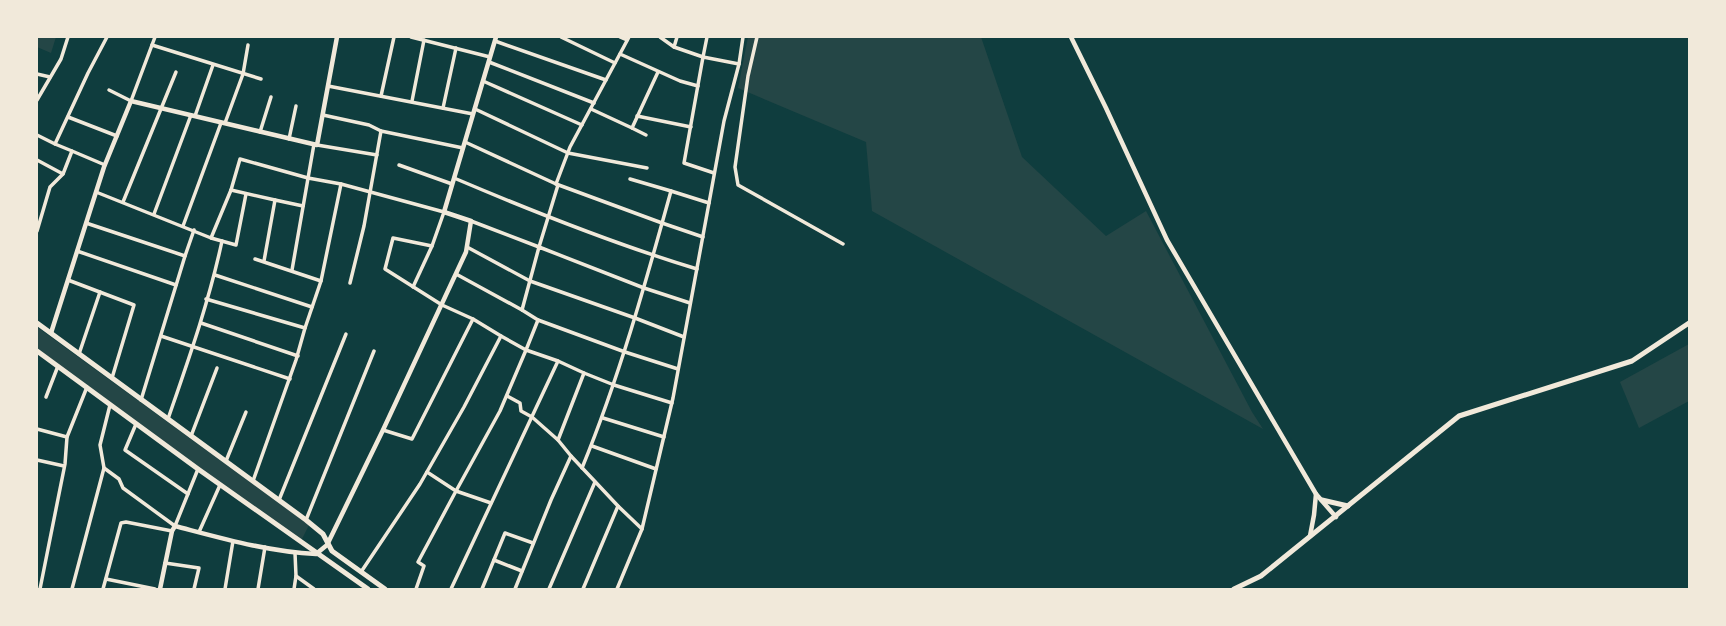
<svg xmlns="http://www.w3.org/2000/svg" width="1726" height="626" font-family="Rubik,sans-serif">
  <rect width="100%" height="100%" fill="#0f3d3e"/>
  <g fill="#244646">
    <path d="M37,37h19l-5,16 -14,-6z"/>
    <path d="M748,37h233l41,120 84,79 40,-25 106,201 11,17 -391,-218 -6,-69 -128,-54z"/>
    <path d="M37,327l272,198 -8,16 -264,-192z"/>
    <path d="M1689,344v57l-50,27 -19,-46z"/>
  </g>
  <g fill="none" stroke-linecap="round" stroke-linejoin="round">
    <g stroke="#f1e9da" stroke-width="3.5">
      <path d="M411,37l79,20"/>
      <path d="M561,37l54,26"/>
      <path d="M620,37l7,3"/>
      <path d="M629,37l-59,110 -14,37 106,39 41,14"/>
      <path d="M660,37l14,10"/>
      <path d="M677,37l-3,10 29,10 4,-20"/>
      <path d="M757,37l-9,39 -13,91 3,18 105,59"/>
      <path d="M495,41l111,39"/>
      <path d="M152,45l109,34"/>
      <path d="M620,54l60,27 18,5"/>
      <path d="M489,62l105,41"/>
      <path d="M37,74l13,3"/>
      <path d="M483,81l99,44"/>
      <path d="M328,86l145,28"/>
      <path d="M109,90l22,11 24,-64"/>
      <path d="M381,96l13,-59"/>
      <path d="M37,100l24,-41 7,-22"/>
      <path d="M412,101l12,-61"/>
      <path d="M443,108l13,-60"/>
      <path d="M475,109l93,44 79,15"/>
      <path d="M591,109l41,19 26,-56"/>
      <path d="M323,115l46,10 12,6"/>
      <path d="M195,116l18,-51"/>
      <path d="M637,116l54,11"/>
      <path d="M68,117l49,19"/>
      <path d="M225,123l18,-49 5,-29"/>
      <path d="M632,128l14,7"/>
      <path d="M260,132l11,-35"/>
      <path d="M37,135l18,9"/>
      <path d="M289,139l7,-33"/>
      <path d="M465,142l91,42"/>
      <path d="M317,145l60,10"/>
      <path d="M72,151l33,14"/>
      <path d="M37,160l26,14"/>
      <path d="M399,165l53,19"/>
      <path d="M714,173l-30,-10 19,-106 36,7"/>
      <path d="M454,178c80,34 160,66 243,91"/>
      <path d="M630,179l41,12"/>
      <path d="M341,184l103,28 -12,34 -39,-8 -8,31 57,36 31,14 -61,120 -29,-9"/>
      <path d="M231,190l44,10"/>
      <path d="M96,192l115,46 25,7 10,-51"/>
      <path d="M123,202l53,-130"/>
      <path d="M154,214l37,-99"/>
      <path d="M471,221l68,26 19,-62"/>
      <path d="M86,223l99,33 -44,144"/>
      <path d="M183,226l38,-103"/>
      <path d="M37,231l13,-44 13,-13 9,-23 -17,-7 33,-71 19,-36"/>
      <path d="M211,238l20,-48 9,-31 68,19 33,6 -20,97 -66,-22"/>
      <path d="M467,247l63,34 105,37 49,19"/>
      <path d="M77,251l99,34"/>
      <path d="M185,256l9,-26"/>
      <path d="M264,261l11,-61 28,6"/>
      <path d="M292,270l22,-126"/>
      <path d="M456,274l66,36"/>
      <path d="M215,275l97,32"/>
      <path d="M68,280l66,25 -22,73"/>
      <path d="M350,283l14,-57 17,-95 82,17"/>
      <path d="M413,287l19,-41"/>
      <path d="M206,299l99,29 -9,32 -43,121"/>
      <path d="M538,320l87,32 53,17"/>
      <path d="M201,323l97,33"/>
      <path d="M305,328l16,-47"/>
      <path d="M161,336l129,43"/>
      <path d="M79,354l21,-62"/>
      <path d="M584,373l30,12 58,18"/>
      <path d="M507,396l13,7 1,8 11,6 26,23"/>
      <path d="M46,397l12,-31"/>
      <path d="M603,418l61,19"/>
      <path d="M168,419c20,-58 41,-117 54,-178"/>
      <path d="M136,424l-11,26 63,44"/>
      <path d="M37,429l30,8"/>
      <path d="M191,436l26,-68"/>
      <path d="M592,446l64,23"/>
      <path d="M571,456l47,50 24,23 -25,60"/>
      <path d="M37,460l27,6"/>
      <path d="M226,461l20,-49"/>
      <path d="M104,468l15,11 4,9 52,38 23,-57"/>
      <path d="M582,468c37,-90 63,-183 89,-277l38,12 15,-82 15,-57 4,-27"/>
      <path d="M427,472l29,19 44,-80 26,-61 -25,-14"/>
      <path d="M279,500l67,-166"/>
      <path d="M306,520l68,-169"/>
      <path d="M642,529l31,-131 36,-195"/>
      <path d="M199,532l21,-47"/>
      <path d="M494,560l28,11"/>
      <path d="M165,563l34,5 -5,21"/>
      <path d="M361,572l59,-88 44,-77 37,-71 -28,-17"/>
      <path d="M296,576l18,13"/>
      <path d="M106,579l49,10"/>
      <path d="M40,589l25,-125 2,-27 20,-50"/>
      <path d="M72,589l32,-121 -4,-23 10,-40"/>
      <path d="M103,589l18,-66 5,-1 46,9"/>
      <path d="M225,589l8,-48"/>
      <path d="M258,589l7,-42"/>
      <path d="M294,589l2,-13 -1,-23"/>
      <path d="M416,589l8,-23 -6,-4 38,-71 35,12"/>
      <path d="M451,589l107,-228 -32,-11 12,-30 -16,-10 17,-63 105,41 46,15"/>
      <path d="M482,589l23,-56 28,10"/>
      <path d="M515,589l36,-89 20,-44 -13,-16 26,-67 -26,-12"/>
      <path d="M549,589l46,-107"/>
      <path d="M583,589l35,-83"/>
    </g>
    <g stroke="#f1e9da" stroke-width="4.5">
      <path d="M1071,37l35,71 61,132 149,254 20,23"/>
      <path d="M51,333l53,-166 27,-66 186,44 20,-108"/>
      <path d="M1310,536l4,-21 2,-21"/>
      <path d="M160,589l12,-58 3,-5c46,12 94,26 141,28l11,-9 56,-115 83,-178 5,-31 -27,-9 52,-175"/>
    </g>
    <g stroke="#f1e9da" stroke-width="5">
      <path d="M37,323l269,197 17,14 9,17 53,38"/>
      <path d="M37,351l161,118 170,120"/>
      <path d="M1322,500l26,6"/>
      <path d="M1234,589l27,-13 198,-160 173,-55 57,-38"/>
    </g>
  </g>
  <rect width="1726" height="626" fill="none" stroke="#f1e9da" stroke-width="76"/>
</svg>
